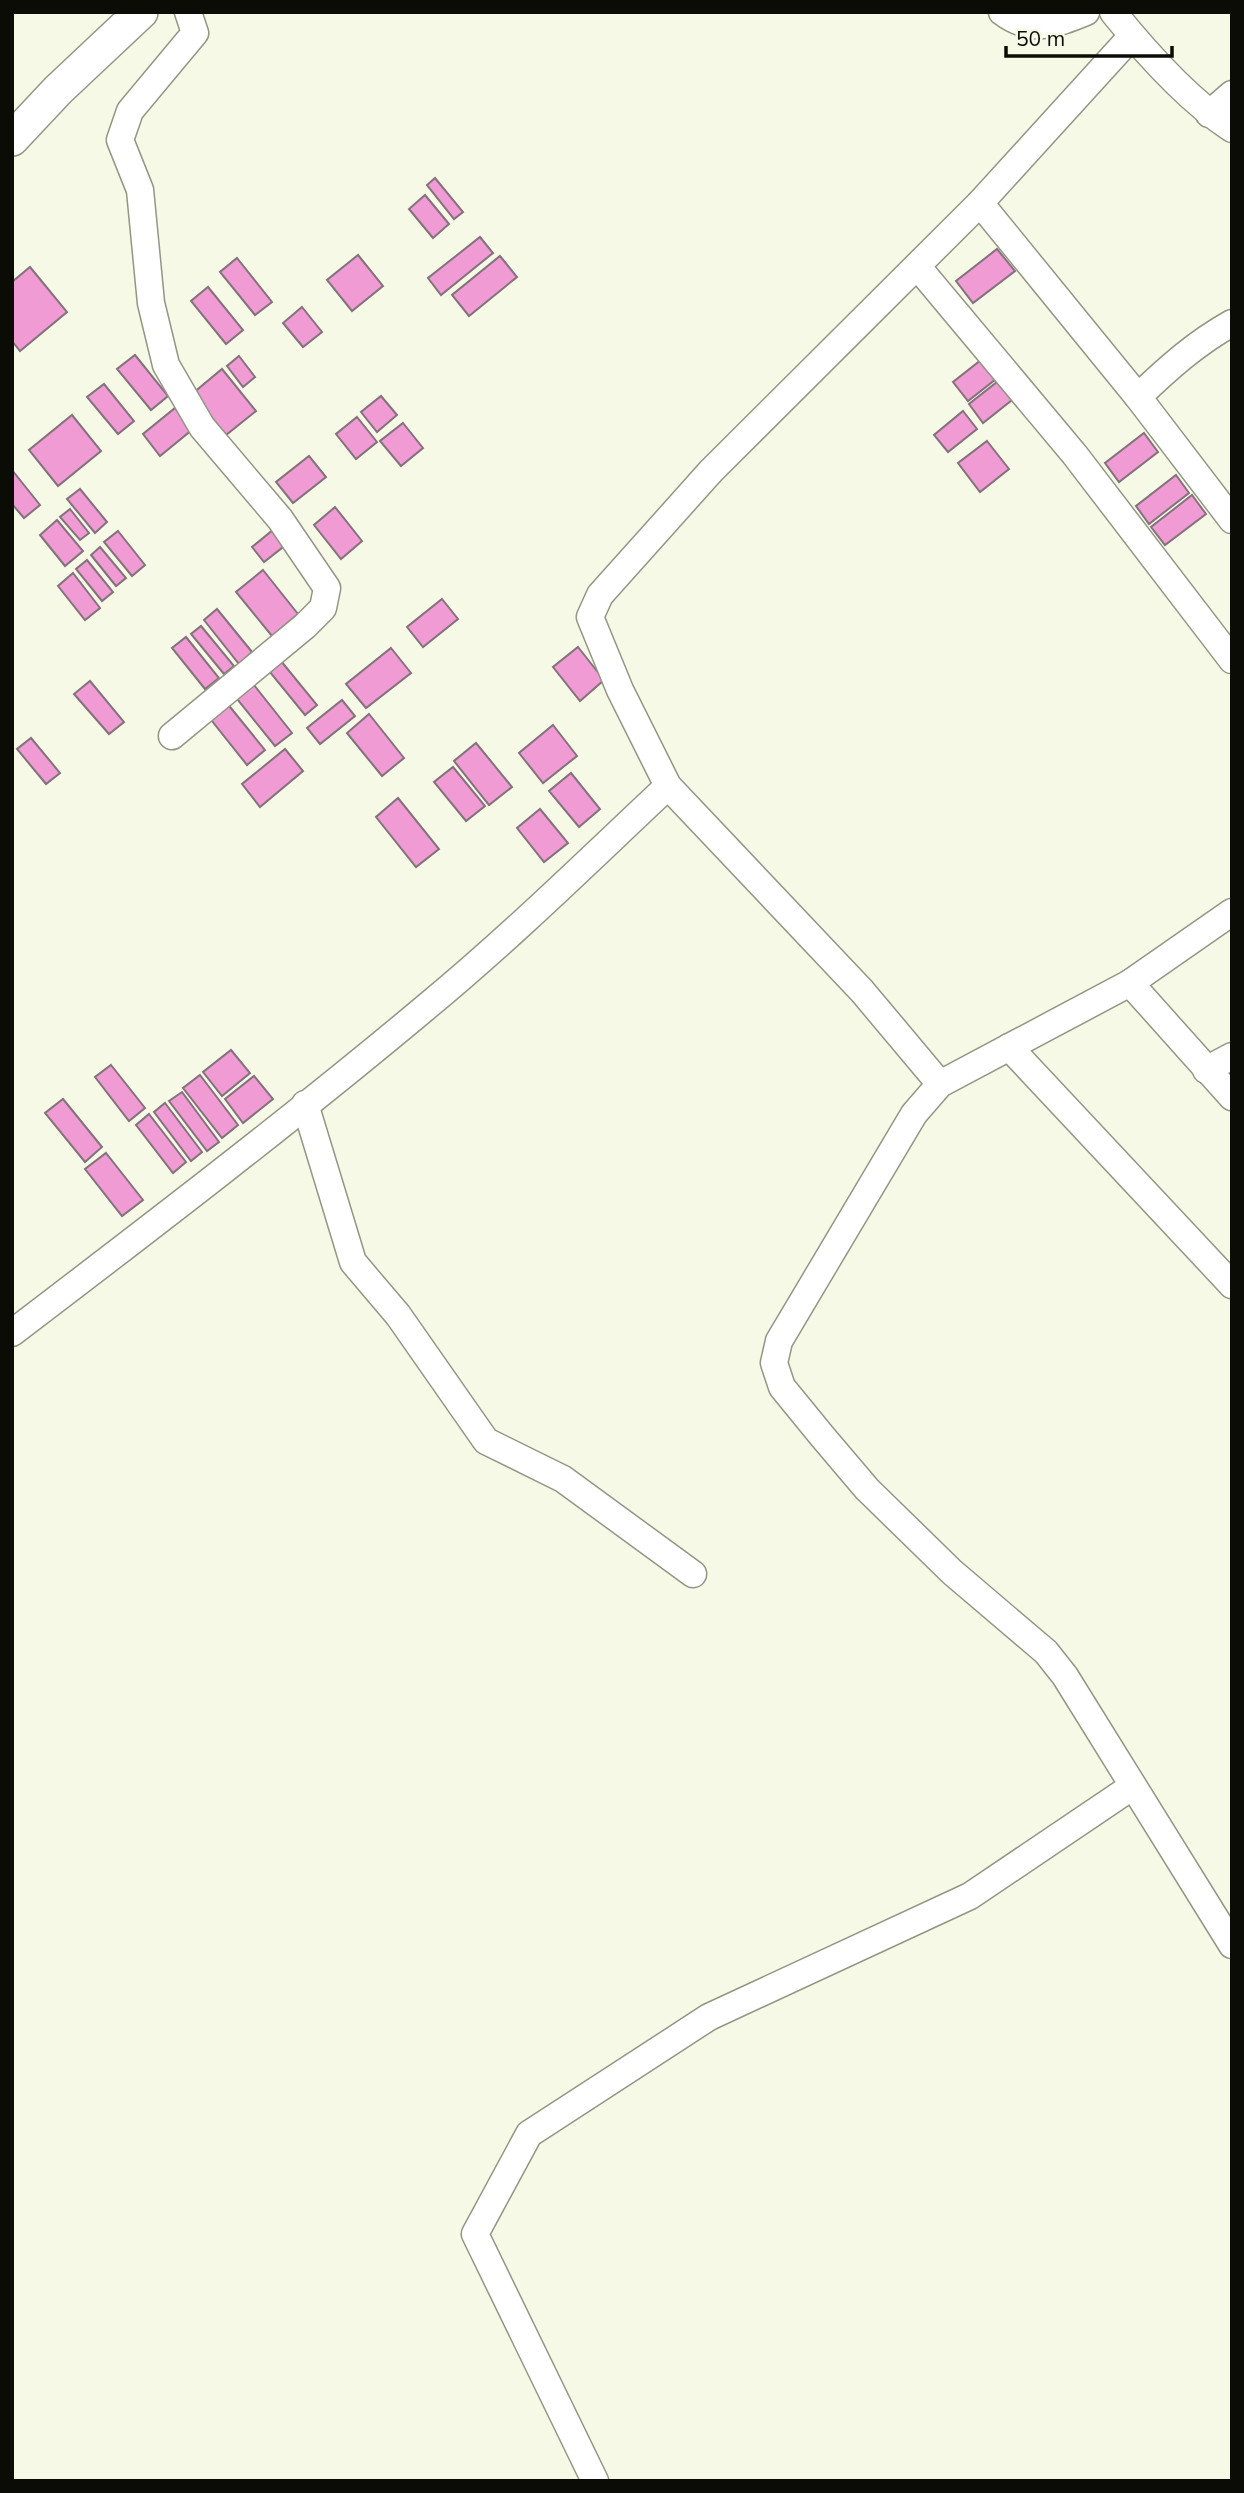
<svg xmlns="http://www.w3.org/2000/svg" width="1244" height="2493" font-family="Mulish,sans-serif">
  <rect width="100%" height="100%" fill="#f5f9e5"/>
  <g fill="#f19bd5" stroke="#83727c" stroke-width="2">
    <path d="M435,178l28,34 -9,7 -27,-34z"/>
    <path d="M425,195l24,29 -16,14 -24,-29z"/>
    <path d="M480,237l13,16 -52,42 -13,-17z"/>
    <path d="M997,249l18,22 -42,32 -17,-22z"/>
    <path d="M358,255l25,31 -31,25 -25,-31z"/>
    <path d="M500,256l17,21 -48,39 -17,-21z"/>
    <path d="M237,258l35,44 -17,13 -35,-43z"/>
    <path d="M30,267l37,45 -47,39 -8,-10v-59z"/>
    <path d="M208,287l35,43 -17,14 -35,-43z"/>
    <path d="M302,307l20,25 -19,15 -20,-24z"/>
    <path d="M135,355l33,41 -17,14 -34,-41z"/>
    <path d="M239,356l16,21 -12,10 -16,-21z"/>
    <path d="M981,360l15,19 -28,22 -15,-19z"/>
    <path d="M222,369l34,42 -30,24 -34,-41z"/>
    <path d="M997,382l15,18 -29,23 -14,-19z"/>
    <path d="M104,384l30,37 -16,13 -31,-37z"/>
    <path d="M381,396l16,19 -20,17 -16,-20z"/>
    <path d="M175,408l18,21 -33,27 -17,-22z"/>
    <path d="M963,411l14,18 -29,23 -14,-17z"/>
    <path d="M72,415l29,36 -43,35 -29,-36z"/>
    <path d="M357,417l20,25 -21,17 -20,-25z"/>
    <path d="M403,423l20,25 -22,18 -21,-25z"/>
    <path d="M1144,433l14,19 -39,30 -14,-19z"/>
    <path d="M987,441l22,28 -29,23 -22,-29z"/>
    <path d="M309,456l17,21 -33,26 -17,-21z"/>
    <path d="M12,470l28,35 -16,13 -12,-14z"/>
    <path d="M1176,475l13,18 -40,31 -13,-18z"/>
    <path d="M80,489l27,33 -12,11 -28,-34z"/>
    <path d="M1192,495l14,19 -41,31 -14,-18z"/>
    <path d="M335,507l27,34 -21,18 -27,-34z"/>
    <path d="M70,509l19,24 -9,7 -20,-23z"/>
    <path d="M57,520l26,31 -18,15 -25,-31z"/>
    <path d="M279,525l13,15 -28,22 -12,-15z"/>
    <path d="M118,531l27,34 -13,11 -28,-34z"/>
    <path d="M100,547l26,31 -10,8 -25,-31z"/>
    <path d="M87,560l26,32 -11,9 -26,-32z"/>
    <path d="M263,570l35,44 -26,22 -36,-44z"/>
    <path d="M73,573l27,35 -15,12 -27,-34z"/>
    <path d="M442,599l16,20 -35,28 -16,-20z"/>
    <path d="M217,609l35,43 -13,12 -35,-44z"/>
    <path d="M201,626l33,40 -10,8 -33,-40z"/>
    <path d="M186,637l33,41 -14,11 -33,-41z"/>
    <path d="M578,647l26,33 -24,21 -27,-34z"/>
    <path d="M391,648l20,25 -45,35 -20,-24z"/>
    <path d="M281,661l36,44 -12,10 -36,-44z"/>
    <path d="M90,681l34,41 -15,12 -35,-40z"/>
    <path d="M254,685l38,48 -17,13 -38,-47z"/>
    <path d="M342,700l13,16 -35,28 -13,-16z"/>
    <path d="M226,702l39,48 -18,15 -39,-49z"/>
    <path d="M369,714l35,44 -22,18 -35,-43z"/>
    <path d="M553,725l24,31 -34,27 -24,-30z"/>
    <path d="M31,738l29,35 -14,11 -29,-35z"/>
    <path d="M476,743l36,44 -23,18 -35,-44z"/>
    <path d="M285,749l18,22 -43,36 -18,-23z"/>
    <path d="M453,767l32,39 -19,15 -32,-39z"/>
    <path d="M571,773l29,36 -21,18 -30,-36z"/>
    <path d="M398,798l41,51 -23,18 -40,-50z"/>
    <path d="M540,809l28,34 -24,19 -27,-34z"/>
    <path d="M231,1050l19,23 -28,23 -19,-24z"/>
    <path d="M111,1065l34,43 -16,13 -34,-44z"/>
    <path d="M200,1075l38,50 -16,13 -39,-50z"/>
    <path d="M254,1076l19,23 -30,24 -18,-24z"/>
    <path d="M182,1092l37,50 -12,9 -38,-50z"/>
    <path d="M63,1099l39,48 -17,15 -40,-49z"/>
    <path d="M165,1103l37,49 -11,9 -37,-49z"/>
    <path d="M149,1114l37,48 -13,11 -37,-48z"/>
    <path d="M106,1153l37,47 -21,16 -37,-47z"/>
  </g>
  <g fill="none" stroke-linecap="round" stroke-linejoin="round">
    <g stroke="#939684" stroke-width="29">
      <g id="minor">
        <path d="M1002,12c29,22 52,13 84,0"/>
        <path d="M1113,12c33,41 75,88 119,117"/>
        <path d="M1209,114l23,-20"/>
        <path d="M980,203l158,194 94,123"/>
        <path d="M917,266l158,189 157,205"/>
        <path d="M1138,397c29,-28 58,-54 94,-74"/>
        <path d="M172,736l133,-110 18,-18 4,-20 -47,-69 -78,-92 -36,-62 -15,-62 -11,-113 -20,-50 10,-29 65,-78 -7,-21"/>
        <path d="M1232,912l-102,71 -190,101 -26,30 -135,227 -5,22 8,24 40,49 45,53 85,83 94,80 19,24 167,269"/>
        <path d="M1130,983l102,114"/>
        <path d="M1009,1047l223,238"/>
        <path d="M1206,1070l26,-14"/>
        <path d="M940,1084l-78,-93 -194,-205 -48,-96 -30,-73 10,-22 111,-124 269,-268 152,-167"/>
        <path d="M305,1104l48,158 45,53 88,126 77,38 130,95"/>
        <path d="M12,1333c139,-106 279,-213 413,-325 85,-70 163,-147 243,-222"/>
        <path d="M595,2481l-120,-247 54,-100 180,-117 261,-121 163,-110"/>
      </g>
    </g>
    <g stroke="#939684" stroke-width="36">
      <path id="tertiary" d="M12,139l46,-49 83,-78"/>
    </g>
    <use href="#minor" stroke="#fff" stroke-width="26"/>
    <use href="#tertiary" stroke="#fff" stroke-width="33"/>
  </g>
  <rect width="1244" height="2493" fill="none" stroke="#0b0c06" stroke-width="28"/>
  <path d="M1006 46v10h166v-10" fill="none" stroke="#0b0c06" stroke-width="3.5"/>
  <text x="1016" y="46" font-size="21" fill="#0b0c06" stroke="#f5f9e5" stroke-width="5" paint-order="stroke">50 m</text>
</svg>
